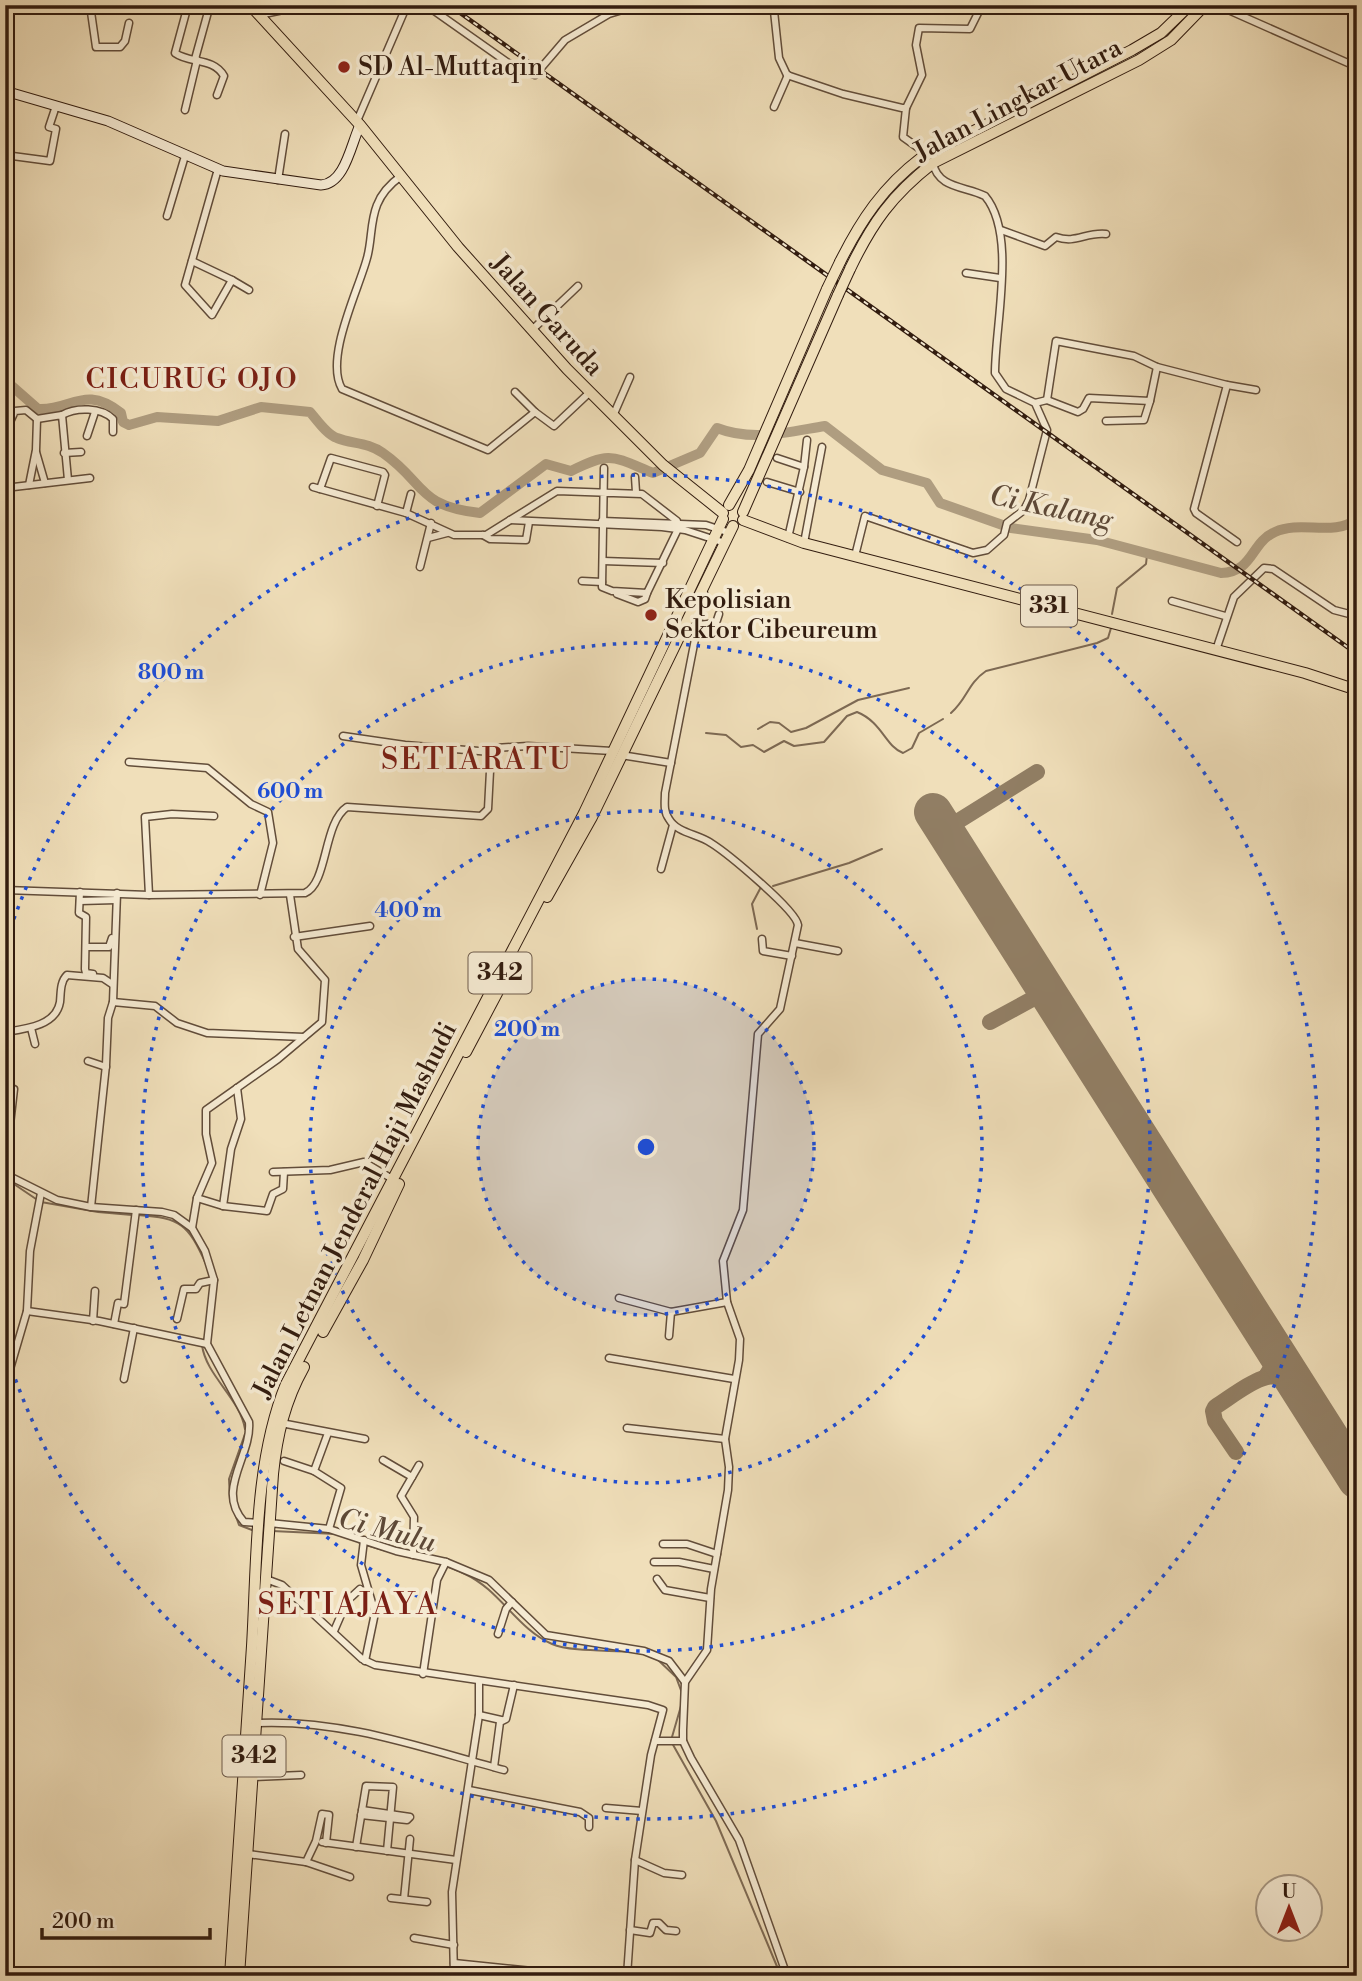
<svg xmlns="http://www.w3.org/2000/svg" width="1362" height="1981" font-family="'Libre Bodoni',serif">
  <rect width="100%" height="100%" fill="#f0dfba"/>
  <filter id="stains"><feTurbulence type="fractalNoise" baseFrequency=".00286" numOctaves="4"/><feColorMatrix values="0 0 0 0 .2 0 0 0 0 .09 0 0 0 0 .02 0 0 0 .5 -.17"/></filter>
  <radialGradient id="worn" r=".72"><stop offset=".6" stop-color="#630" stop-opacity="0"/><stop offset="1" stop-color="#630" stop-opacity=".3"/></radialGradient>
  <g fill="none" stroke-linecap="round" stroke-linejoin="round">
    <g stroke="#7d6953" stroke-width="2">
      <path d="M1112,614l5,-26 29,-24 1,-9"/>
      <path d="M951,713c17,-15 16,-29 35,-42l111,-28 11,-5 3,-10"/>
      <path d="M758,729l12,-7 9,1 12,9 15,-4 52,-28 51,-12"/>
      <path d="M706,733l20,2 15,12 12,-2 11,7 20,-11 10,5 30,-4 23,-26 10,-4c25,10 29,35 46,41l9,-5 7,-15 24,-14"/>
      <path d="M773,886l76,-23 33,-14"/>
      <path d="M757,929l-5,-25 9,-17"/>
      <path d="M5,1178l31,21"/>
      <path d="M41,1202l57,10 34,3"/>
      <path d="M138,1215c43,3 50,9 68,49"/>
      <path d="M202,1345c4,31 38,53 43,84"/>
      <path d="M245,1434l-16,45 1,21 9,25 13,5"/>
      <path d="M272,1531l64,3"/>
      <path d="M358,1542c35,14 73,15 107,32 35,16 52,55 87,70 18,8 59,6 80,8"/>
      <path d="M657,1659l19,18 6,16"/>
      <path d="M672,1737l9,-31"/>
      <path d="M672,1743l44,78 65,155"/>
    </g>
    <path stroke="#af9d80" stroke-width="10" d="M5,380l33,29c34,2 46,-25 83,4l2,9 6,3 28,-8 61,4 43,-14 49,5c7,8 17,23 27,26 15,6 31,4 46,15 43,30 33,53 97,60l66,-49 25,7c40,-20 41,-15 82,2l47,-20 17,-25c36,14 71,4 108,-2l57,44 45,13 13,20 71,25 86,12 124,33c33,-1 29,-30 54,-41 26,-12 59,5 82,-13"/>
    <g stroke="#917e64" stroke-width="16">
      <path d="M944,830l93,-58"/>
      <path d="M990,1022l57,-31"/>
      <path d="M1266,1376l7,-11v-18"/>
      <path d="M1236,1452l-21,-31 -2,-10 2,-4c23,-14 54,-44 80,-25"/>
    </g>
    <path stroke="#917e64" stroke-width="38" d="M933,812l424,668"/>
    <g stroke="#624d3a" stroke-width="9">
      <g id="minor">
        <path d="M90,5l6,42h24l5,-6 4,-18"/>
        <path d="M188,5l-13,48c15,11 38,4 49,23l-7,19"/>
        <path d="M426,5l85,60 24,10 30,-35 44,-26 30,-9"/>
        <path d="M746,5l28,6 5,47 8,17 56,19 59,14h4l16,-33 -6,-30 3,-17 51,1 12,-24"/>
        <path d="M1217,5l140,62"/>
        <path d="M259,15l48,-10"/>
        <path d="M195,59l13,-47 10,-7"/>
        <path d="M774,107l14,-32"/>
        <path d="M906,108l-3,29 24,17"/>
        <path d="M185,110l12,-50"/>
        <path d="M357,121l50,-116"/>
        <path d="M5,155l45,6 6,-32 -7,-2 7,-21"/>
        <path d="M218,169l-33,116 27,30 20,-35 17,10"/>
        <path d="M401,176c-11,8 -19,16 -24,29 -7,17 -5,36 -10,53 -8,31 -43,100 -25,131l146,61 47,-38 19,14 35,-33"/>
        <path d="M278,180l7,-46"/>
        <path d="M167,216l18,-60"/>
        <path d="M1001,230l44,16 11,-9c20,7 29,-5 50,-3"/>
        <path d="M192,261l40,19"/>
        <path d="M966,273l34,5"/>
        <path d="M532,330l46,-44"/>
        <path d="M1227,385l29,5"/>
        <path d="M515,392l20,20"/>
        <path d="M1047,400l9,-59 78,15 23,11 70,18 -33,124 2,4 41,29"/>
        <path d="M1035,403l12,-3 31,12 5,-3 6,-11 61,3 7,-34"/>
        <path d="M62,415c14,-8 39,-8 51,4v13"/>
        <path d="M613,416l17,-39"/>
        <path d="M1106,421l38,-1 6,-19"/>
        <path d="M87,436l8,-24"/>
        <path d="M36,452l9,31"/>
        <path d="M64,453l17,-1"/>
        <path d="M777,458l27,9 -16,71"/>
        <path d="M5,465l4,-41 6,-13 11,-1 11,9 25,-4 6,65"/>
        <path d="M804,467l3,-27"/>
        <path d="M635,477l1,15"/>
        <path d="M767,482l33,10"/>
        <path d="M29,485l7,-35 1,-31"/>
        <path d="M313,487l93,26 48,22h32l71,-44 85,3 35,27 1,8 -31,64 -35,-2 -10,-4c1,-40 1,-80 2,-119"/>
        <path d="M5,488l85,-10"/>
        <path d="M320,489l11,-31 52,14 2,3 -8,31"/>
        <path d="M406,513l5,-19"/>
        <path d="M510,520l152,7 23,3 40,13"/>
        <path d="M602,521l104,4 24,8"/>
        <path d="M483,535l7,4 36,1 3,-18"/>
        <path d="M428,538l19,-5"/>
        <path d="M804,543l18,-96"/>
        <path d="M855,556l10,-40 108,37 14,-3 17,-15 3,-12 17,-13 5,-10 18,-70 -12,-27 -29,-14 -11,-16c0,-49 22,-139 -10,-177 -19,-10 -47,-7 -52,-33"/>
        <path d="M603,561l60,2"/>
        <path d="M420,567l11,-44"/>
        <path d="M582,581l20,1"/>
        <path d="M704,593l-39,200c0,9 -2,18 4,26 8,14 29,15 42,24 16,10 85,67 87,82l-18,84 -22,25 -15,176 -20,51 4,41 13,37 -1,21 -14,79 4,28 -1,23 -17,99 -4,61 -22,32 -2,48v11l8,17 48,82 48,136"/>
        <path d="M617,594l21,8 7,-3 2,-6"/>
        <path d="M1172,601l53,15"/>
        <path d="M698,625l18,-2 3,-9"/>
        <path d="M1216,650l18,-53 30,-29 9,1 61,41 23,6"/>
        <path d="M343,736l62,9 86,7"/>
        <path d="M621,755l50,8"/>
        <path d="M129,762l78,6 44,36 17,8 5,31 -13,52"/>
        <path d="M661,869l12,-44"/>
        <path d="M5,890l144,5 156,-2c23,-10 18,-70 42,-86l134,9 7,-7 3,-57 4,-4 33,-2 84,5"/>
        <path d="M80,892l-1,21 7,4 -1,52 1,4 7,1"/>
        <path d="M149,895l-4,-78 27,-3 42,2"/>
        <path d="M80,901l36,-1"/>
        <path d="M294,937l76,-11"/>
        <path d="M762,939l1,12 29,5"/>
        <path d="M795,943l43,8"/>
        <path d="M87,947h22l3,-9"/>
        <path d="M113,1002l4,-109"/>
        <path d="M31,1028l4,16"/>
        <path d="M5,1032c20,-3 51,-6 55,-30 1,-10 0,-20 7,-27l36,3 9,6"/>
        <path d="M88,1061l18,6"/>
        <path d="M5,1086l9,3 -9,80"/>
        <path d="M273,1172l57,-2 34,-8 30,18"/>
        <path d="M5,1174l52,26 34,7 71,5 12,3 18,13 13,23 9,29 -7,64 42,78c3,34 -34,68 -5,100l15,1"/>
        <path d="M197,1198l26,8 44,5 6,-17 10,-5 1,-17"/>
        <path d="M223,1206l8,-57 10,-30 -4,-31"/>
        <path d="M91,1207l15,-142 2,-47 5,-16 42,4 22,17 30,10 97,4"/>
        <path d="M192,1228l5,-30 15,-35 -6,-29v-24l72,-51 44,-37 3,-42 -27,-31 -8,-54"/>
        <path d="M619,1298l52,14 56,-10"/>
        <path d="M27,1311l72,10 108,23"/>
        <path d="M177,1319l7,-30h12l4,-6 14,-3"/>
        <path d="M93,1321l2,-30"/>
        <path d="M114,1324l4,-21 6,1 12,-94"/>
        <path d="M669,1336l2,-24"/>
        <path d="M609,1358l125,21"/>
        <path d="M124,1379l10,-51"/>
        <path d="M5,1386l22,-75 3,-60 11,-58"/>
        <path d="M281,1423l84,16"/>
        <path d="M627,1428l98,11"/>
        <path d="M328,1433l-14,38 27,17 -12,41"/>
        <path d="M383,1460l29,17"/>
        <path d="M284,1461l30,10"/>
        <path d="M269,1523l60,6 67,22 50,11 43,18 57,55 98,16 25,10 16,21"/>
        <path d="M364,1540l-3,25 14,48 -10,48"/>
        <path d="M663,1544h24l30,10"/>
        <path d="M413,1555l1,-38 -13,-21 18,-31"/>
        <path d="M654,1562h25l35,7"/>
        <path d="M266,1579l16,6 80,74 13,6 273,40 15,5 -12,45 -16,105 -8,116"/>
        <path d="M657,1579l8,11 45,8"/>
        <path d="M334,1631l13,-30 13,-12"/>
        <path d="M498,1634l8,-25 6,-7"/>
        <path d="M423,1674l14,-94 9,-18"/>
        <path d="M479,1715l22,5"/>
        <path d="M256,1723c87,-4 166,25 248,47"/>
        <path d="M655,1741h28"/>
        <path d="M494,1767l6,-45 6,-3 8,-34"/>
        <path d="M253,1777l48,-2"/>
        <path d="M469,1790l111,22 9,6v9"/>
        <path d="M606,1808l36,3"/>
        <path d="M361,1815l46,5 3,-3 -48,-7"/>
        <path d="M322,1842l134,18"/>
        <path d="M356,1847l10,-61 27,1 -6,64"/>
        <path d="M248,1854l58,8 10,-21 6,-27 7,1 -3,28"/>
        <path d="M635,1860l29,13 18,2"/>
        <path d="M306,1862l44,15"/>
        <path d="M391,1898l36,4"/>
        <path d="M404,1899l6,-60"/>
        <path d="M630,1930l20,3 3,-10h6l7,7 10,1"/>
        <path d="M414,1938l40,7"/>
        <path d="M454,1963l88,9 85,-1"/>
        <path d="M454,1976l-2,-84 27,-177v-33"/>
      </g>
    </g>
    <g stroke="#321c0f" stroke-width="11">
      <path id="secondary" d="M5,91l103,30 115,50 98,14c24,-1 30,-41 39,-60"/>
    </g>
    <g stroke="#321c0f" stroke-width="12">
      <g id="primary">
        <path d="M250,5l110,120 98,122 109,122 96,96 60,48"/>
        <path d="M840,262c21,-42 43,-75 81,-104l211,-108 29,-17 29,-28"/>
        <path d="M850,269c22,-46 42,-74 83,-106l206,-103 32,-20 34,-35"/>
        <path d="M729,505l20,-35 78,-181"/>
        <path d="M743,512l95,-217"/>
        <path d="M743,520l61,23 501,130 52,17"/>
        <path d="M547,897l45,-80 141,-291"/>
        <path d="M466,1052l47,-89"/>
        <path d="M323,1332l40,-72 36,-76"/>
        <path d="M230,1976c8,-110 15,-220 22,-330 5,-84 2,-184 34,-262l298,-571 139,-294"/>
        <path d="M239,1976l34,-502c4,-39 12,-73 31,-107"/>
      </g>
    </g>
    <use href="#minor" stroke="#f5ead2" stroke-width="6"/>
    <use href="#secondary" stroke="#f5ead2" stroke-width="9"/>
    <use href="#primary" stroke="#f0dfba" stroke-width="10"/>
    <g stroke="#321c0f" stroke-width="4.5">
      <path id="rail" d="M449,5l908,649"/>
    </g>
    <use href="#rail" stroke="#f5ead2" stroke-width="2" stroke-dasharray="5" stroke-linecap="butt"/>
    <g stroke="#321c0f" stroke-width="12" stroke-linecap="butt">
      <g id="primary-bridge">
        <path d="M827,289l13,-27"/>
        <path d="M838,295l12,-26"/>
      </g>
    </g>
    <use href="#primary-bridge" stroke="#f0dfba" stroke-width="10"/>
  </g>
  <circle cx="646" cy="1147" r="168" fill="#1d4ed8" fill-opacity=".12"/>
  <g fill="none" stroke="#1d4ed8" stroke-width="3.5" stroke-dasharray="3.5 7">
    <circle cx="646" cy="1147" r="168"/>
    <circle cx="646" cy="1147" r="336"/>
    <circle cx="646" cy="1147" r="504"/>
    <path d="M7 939A672 672 0 1 1 7 1355"/>
  </g>
  <g fill="#8f2418" stroke="#f5ead2" stroke-width="2.5">
    <circle cx="344" cy="67" r="7"/>
    <circle cx="651" cy="615" r="7"/>
  </g>
  <g text-anchor="middle" dominant-baseline="central" stroke-width="7" stroke-linejoin="round" paint-order="stroke">
    <g fill="#f5ead2" stroke="#6c5a4a" stroke-width="2">
      <rect x="1021" y="585.5" width="56" height="41" rx="5"/>
      <rect x="468.5" y="952.5" width="63" height="41" rx="5"/>
      <rect x="222.5" y="1735.5" width="63" height="41" rx="5"/>
    </g>
    <g font-size="24" font-weight="bold" fill="#321c0f">
      <text x="1049" y="606">331</text>
      <text x="500" y="973">342</text>
      <text x="254" y="1756">342</text>
    </g>
    <g font-size="26" fill="#321c0f" stroke="#f5ead2" text-anchor="start">
      <text x="358" y="67">SD Al-Muttaqin</text>
      <text x="665" y="600">Kepolisian<tspan x="665" dy="30">Sektor Cibeureum</tspan></text>
    </g>
    <g font-size="26" fill="#321c0f" stroke="#f5ead2">
      <text transform="translate(1018 100) rotate(-28)">Jalan Lingkar Utara</text>
      <text transform="translate(547 315) rotate(48)">Jalan Garuda</text>
      <text transform="translate(355 1210) rotate(-63)">Jalan Letnan Jenderal Haji Mashudi</text>
    </g>
    <g font-size="28" letter-spacing="2" fill="#7a1f14" stroke="#f5ead2">
      <text x="192" y="379">CICURUG OJO</text>
    </g>
    <g font-size="28" font-style="italic" fill="#5e4937" stroke="#f5ead2">
      <text transform="translate(1051 508) rotate(12)">Ci Kalang</text>
      <text transform="translate(387 1531) rotate(15)">Ci Mulu</text>
    </g>
    <g font-size="30" letter-spacing="2" fill="#7a1f14" stroke="#f5ead2">
      <text x="477" y="760">SETIARATU</text>
      <text x="348" y="1605">SETIAJAYA</text>
    </g>
  </g>
  <circle cx="646" cy="1147" r="10" fill="#1d4ed8" stroke="#f5ead2" stroke-width="3.5"/>
  <g font-size="21" text-anchor="middle" font-weight="bold" fill="#1d4ed8" stroke="#f5ead2" stroke-width="7" stroke-linejoin="round" paint-order="stroke">
    <text x="171" y="679">800 m</text>
    <text x="290" y="798">600 m</text>
    <text x="408" y="917">400 m</text>
    <text x="527" y="1036">200 m</text>
  </g>
  <rect width="1362" height="1981" fill="none" stroke="#f0dfba" stroke-width="28"/>
  <rect x="7" y="7" width="1348" height="1967" fill="none" stroke="#321c0f" stroke-width="3.5"/>
  <rect x="14" y="14" width="1334" height="1953" fill="none" stroke="#321c0f" stroke-width="2"/>
  <g transform="translate(1289 1908)"><circle r="33" fill="#f5ead2" stroke="#a79884" stroke-width="2"/>
  <path d="M0-5L12 26L0 18L-12 26Z" fill="#8f2418"/>
  <text y="-10" font-size="19" font-weight="bold" text-anchor="middle" fill="#321c0f">U</text>
  </g>
  <path d="M42 1928v10h168v-10" fill="none" stroke="#321c0f" stroke-width="3.5"/>
  <text x="52" y="1928" font-size="21" fill="#321c0f" stroke="#f5ead2" stroke-width="5" paint-order="stroke">200 m</text>
  <rect width="100%" height="100%" filter="url(#stains)"/>
  <rect width="100%" height="100%" fill="url(#worn)"/>
</svg>
